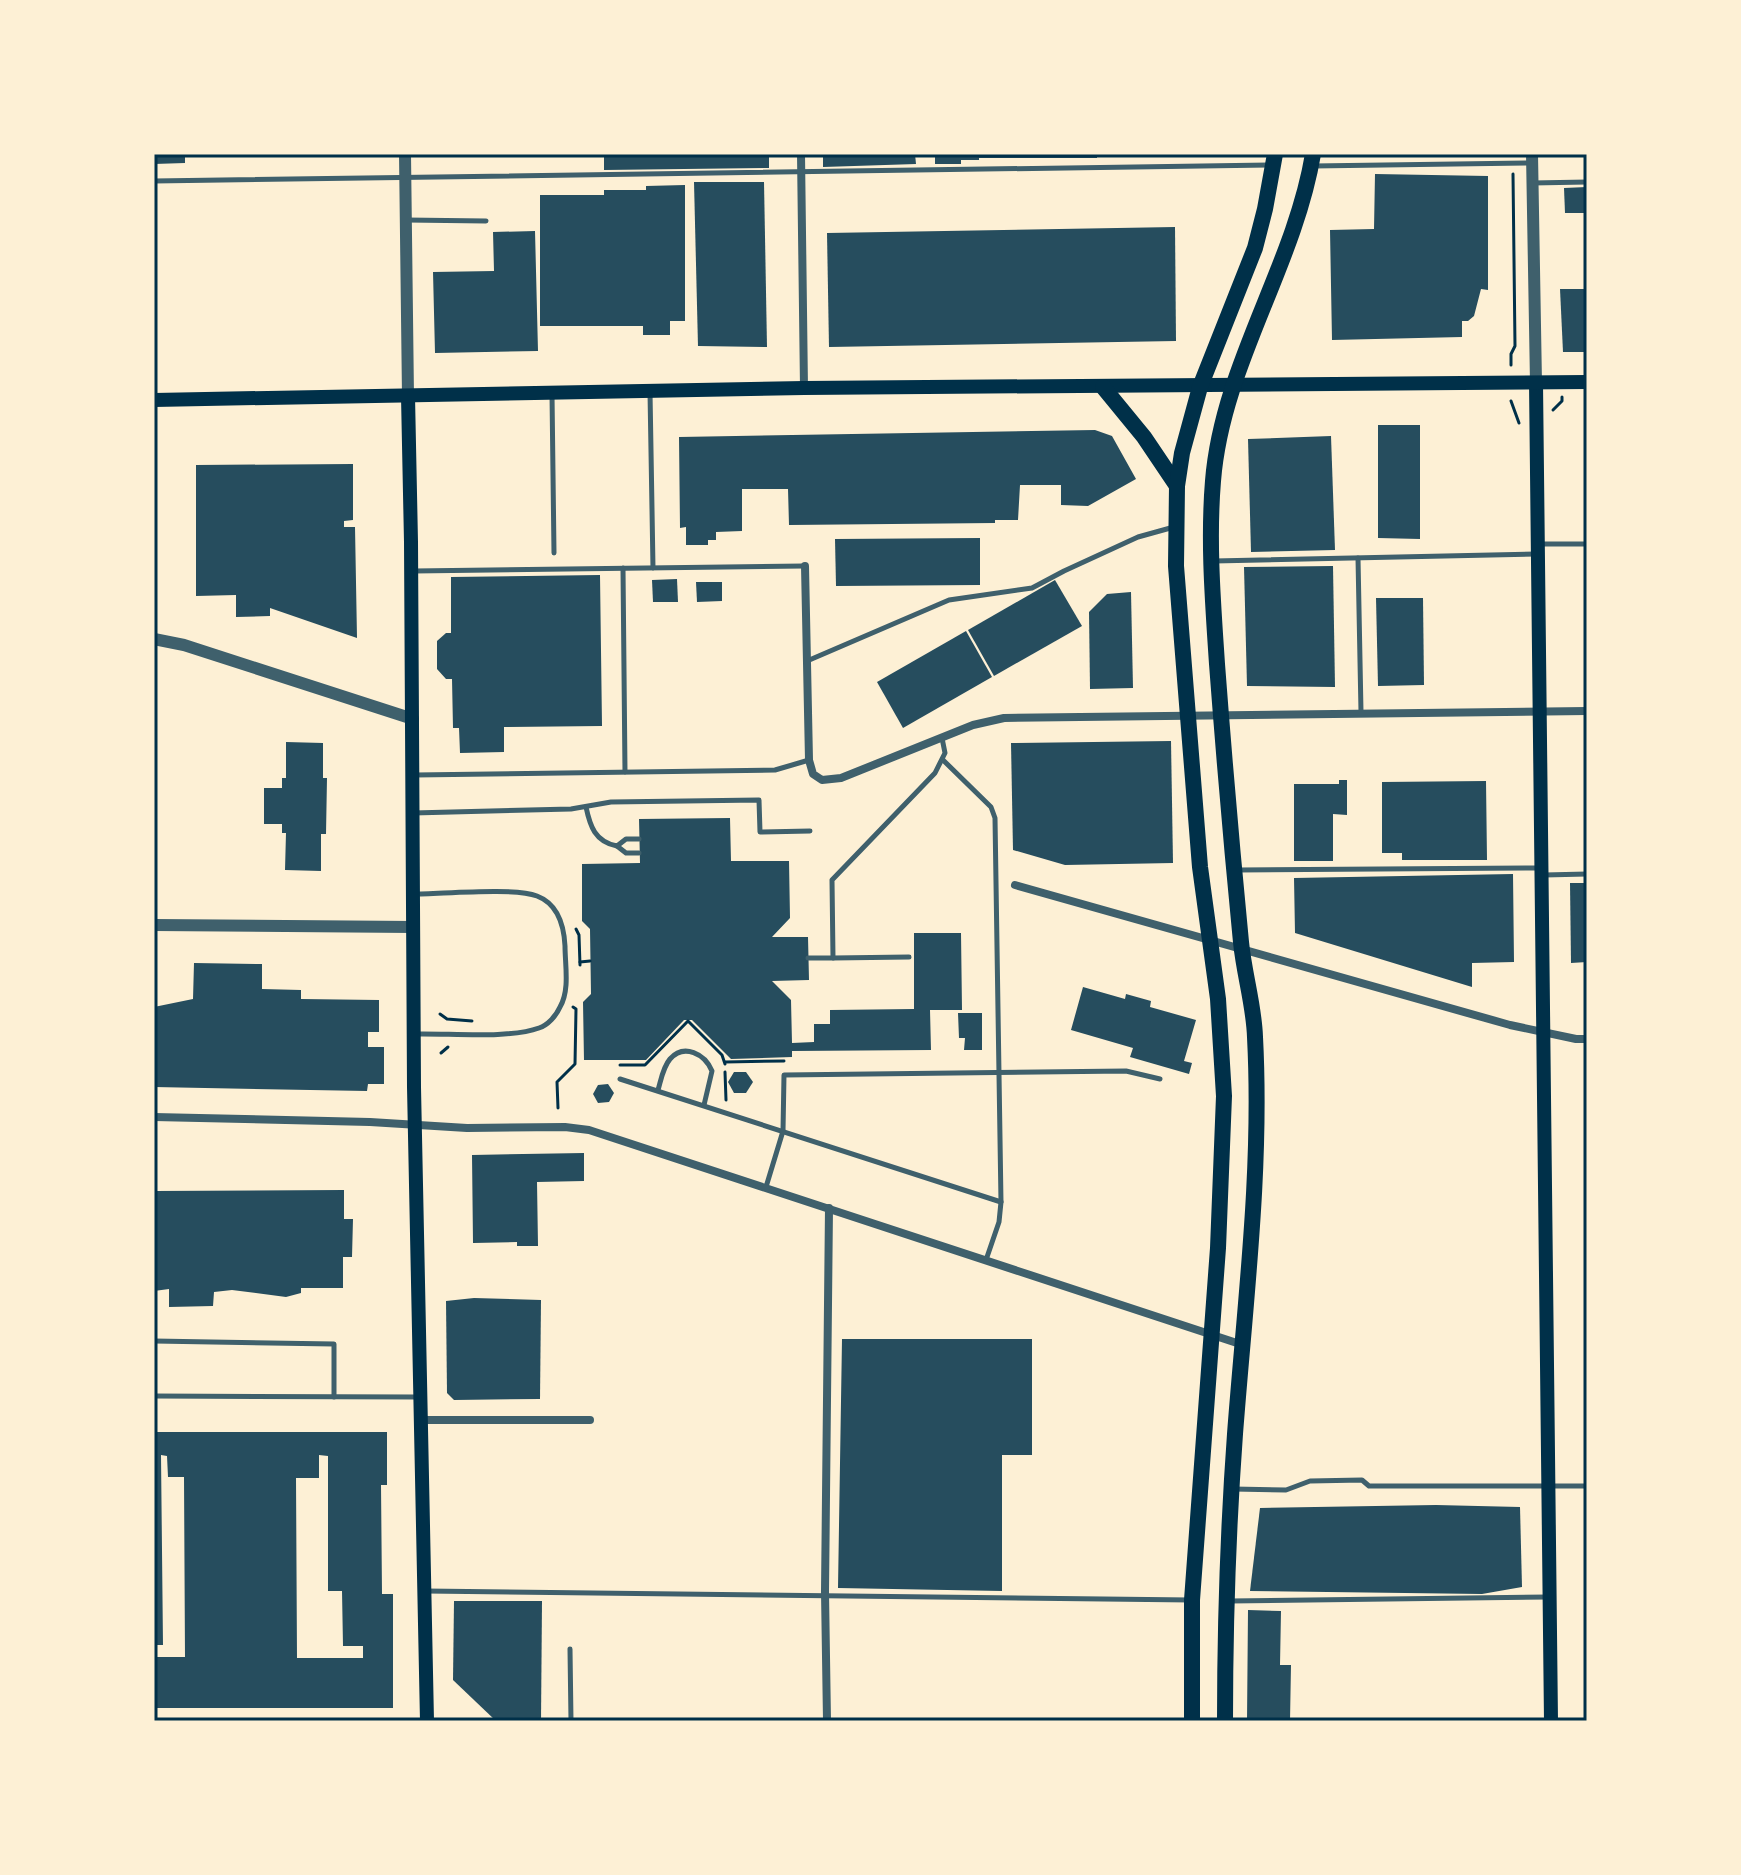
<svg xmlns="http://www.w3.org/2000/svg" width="1741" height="1875" font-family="'Crimson Pro',serif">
  <rect width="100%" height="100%" fill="#fdf0d5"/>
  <g fill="#264d5e" fill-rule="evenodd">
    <path d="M154,154h31v9l-31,1z"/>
    <path d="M604,154h165v14l-165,2z"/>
    <path d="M823,154h92l1,10 -93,3z"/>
    <path d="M935,154h162v4h-118v2h-18v4h-26z"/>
    <path d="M1375,174l113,2v114l-7,-1 -7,27 -6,5h-6v16l-130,3 -2,-110 44,-1z"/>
    <path d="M694,182h70l3,165 -69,-1z"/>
    <path d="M685,185v136h-15v14h-27v-9h-103v-131h64v-5h42v-4z"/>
    <path d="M1587,187v26h-22l-1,-25z"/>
    <path d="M1175,227l1,114 -347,6 -2,-114z"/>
    <path d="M535,231l3,120 -103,2 -2,-81 61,-1 -1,-39z"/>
    <path d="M1560,289h27v63h-24z"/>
    <path d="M1378,425h42v114l-42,-1z"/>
    <path d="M1095,430l17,6 24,43 -48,27 -27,-1v-20h-41l-2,35h-23v3l-206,2 -1,-36h-46v42l-26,1v8h-8v5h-22v-18l-6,1 -1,-91z"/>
    <path d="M1331,436l4,114 -84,2 -3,-113z"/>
    <path d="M353,464v56l-9,1v6h11l2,111 -87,-30v8l-34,1v-22l-40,1v-131z"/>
    <path d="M980,538v47l-144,1 -1,-47z"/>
    <path d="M1333,566l2,121 -88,-1 -3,-119z"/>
    <path d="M600,575l2,151 -98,1v25l-44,1 -1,-25h-6l-1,-49h-6l-9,-10v-28l9,-8h5v-56z"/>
    <path d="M677,579l1,23h-25l-1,-22z"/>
    <path d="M1055,580l27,46 -88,50 -26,-46z"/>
    <path d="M696,582h26v19l-25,1z"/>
    <path d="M1131,592l2,96 -43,1 -1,-77 18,-18z"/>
    <path d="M1376,598h47l1,87 -46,1z"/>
    <path d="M966,631l26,46 -89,51 -26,-46z"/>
    <path d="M1171,741l2,122 -108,2 -52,-15 -2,-107z"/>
    <path d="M286,742l37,1v35h4l-1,56h-5v37l-36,-1 1,-37h-4v-9h-18v-36h18v-10h4z"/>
    <path d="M1339,780h8v35l-14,-1v47h-39v-77h45z"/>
    <path d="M1486,781l1,79h-85v-7h-20v-71z"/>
    <path d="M730,818l1,43h58l1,57 -18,19h36l1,43 -37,1 19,19 1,43 22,-1v-18h16v-14l84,-1v-76h47l1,77h-32l1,40 -139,1v6l-61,2 -39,-39h-8l-38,40h-62l-1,-58 8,-8 -1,-65 -8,-8v-57l58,-1 -1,-44z"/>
    <path d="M1513,874l1,88 -42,1v24l-177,-54 -1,-55z"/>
    <path d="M1570,883h17v79l-16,1z"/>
    <path d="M194,963l68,1v25l39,1v9l78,1v32h-11v15h16v37h-16l-1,7 -213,-4v-80l39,-8z"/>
    <path d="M1083,987l42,12 1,-5 25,7 -1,6 46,13 -12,41 8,2 -3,11 -59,-17 3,-9 -62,-18z"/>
    <path d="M958,1013h24v37h-18l1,-12h-6z"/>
    <path d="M734,1072h12l7,10 -7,11h-12l-6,-11z"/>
    <path d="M608,1084l6,9 -5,9 -11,1 -5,-9 5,-9z"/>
    <path d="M584,1153v28l-47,1 1,64h-21v-4l-44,1 -1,-88z"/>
    <path d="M344,1190v29h9l-1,38h-9v31h-42v5l-15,4 -54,-7 -18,2 -1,14 -44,1v-18l-15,2 2,-100z"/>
    <path d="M474,1298l67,2 -1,99 -86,1 -7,-7 -1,-92z"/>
    <path d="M842,1339h190v116h-30v136l-164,-3z"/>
    <path d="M154,1432h233v53h-6l1,109h11v114h-239v-51h31l-1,-180h-16l-1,-21 -6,-1 2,190h-9zM319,1455l9,1v135h14l1,55h20v12h-66l-1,-180h23z"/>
    <path d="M1436,1505l84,2 2,80 -40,7 -232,-3 10,-83z"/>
    <path d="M454,1601h88l-1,120h-45l-43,-41z"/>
    <path d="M1248,1610l33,1 -1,54h11l-1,56h-43z"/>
  </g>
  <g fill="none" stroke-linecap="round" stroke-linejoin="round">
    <g stroke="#003049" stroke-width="3">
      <path d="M1511,365v-11l4,-8 -2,-172"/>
      <path d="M1511,401l8,22"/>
      <path d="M1553,410l9,-9v-4"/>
      <path d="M576,929l3,6 1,30"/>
      <path d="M580,962l10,-1"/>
      <path d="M440,1014l7,5 25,2"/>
      <path d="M441,1053l7,-6"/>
      <path d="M725,1062l59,-1"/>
      <path d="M620,1065h25l43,-44 34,34 3,9"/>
      <path d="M725,1072l1,28"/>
      <path d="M558,1108l-1,-26 18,-18 1,-55 -3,-2"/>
    </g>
    <g stroke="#3f606c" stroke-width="5">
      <path d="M1313,166l218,-3"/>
      <path d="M154,181l1115,-16"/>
      <path d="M1532,183l55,-1"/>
      <path d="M406,220l80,1"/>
      <path d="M650,392l3,176"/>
      <path d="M552,394l2,159"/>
      <path d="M1540,544h47"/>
      <path d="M1358,558l3,154"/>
      <path d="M1214,561l322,-7"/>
      <path d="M623,568l2,204"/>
      <path d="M414,571l390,-5"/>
      <path d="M807,661l142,-61 83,-12 32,-17 74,-34 36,-10"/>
      <path d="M943,760l48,47 4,11 6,384 -2,20 -13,38"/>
      <path d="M415,775l360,-5 34,-10"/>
      <path d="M586,807c4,19 9,35 31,39l9,-7h13"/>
      <path d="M413,813l158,-4 40,-7 148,-2 1,32 50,-1"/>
      <path d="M617,846l9,7h13"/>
      <path d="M1238,870l302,-2"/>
      <path d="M1544,875l43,-1"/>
      <path d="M413,894c29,0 101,-7 124,2 21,8 27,30 28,50 0,19 5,44 -5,61 -4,9 -12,18 -21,21 -30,11 -90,5 -124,6"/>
      <path d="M808,958h25l-1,-78 103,-107 10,-20 -3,-15"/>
      <path d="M833,958l76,-1"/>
      <path d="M620,1079l381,123"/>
      <path d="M658,1090c3,-10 5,-23 12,-31 14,-16 35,-5 42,12l-8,34"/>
      <path d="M766,1187l17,-56 1,-56 342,-4 34,8"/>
      <path d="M154,1341l180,3v53"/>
      <path d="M154,1396l263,1"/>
      <path d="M1233,1489l53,1 24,-9 52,-1 7,6h218"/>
      <path d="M425,1591l766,9"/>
      <path d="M1230,1601l318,-4"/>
      <path d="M570,1649l1,72"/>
    </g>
    <g stroke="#3f606c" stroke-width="8">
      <path d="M801,154l3,234"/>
      <path d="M805,566l4,194 4,14 9,6 19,-2 132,-53 31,-7 583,-7"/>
      <path d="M1015,885l495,140 66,14h11"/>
      <path d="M154,1117l216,5 97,6 98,-1 24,3 654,215"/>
      <path d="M420,1420h170"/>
      <path d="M827,1721l-2,-129 4,-384"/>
    </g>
    <g stroke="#3f606c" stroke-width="12">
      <path d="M405,154l3,242"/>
      <path d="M1532,154l4,229"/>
      <path d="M154,639l30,6 229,74"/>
      <path d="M154,925l259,2"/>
    </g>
    <g stroke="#003049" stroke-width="14">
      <path d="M1536,383l15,1338"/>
      <path d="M408,396l3,146 3,545 13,634"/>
      <path d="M154,400l650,-12 783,-6"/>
    </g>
    <g stroke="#003049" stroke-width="16">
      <path d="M1103,387l41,50 33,49"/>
      <path d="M1192,1721v-121l26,-352 6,-152 -6,-97 -18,-132 -24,-301 1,-80 5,-33 18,-66 55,-139 10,-39 10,-55"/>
      <path d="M1225,1721c0,-96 3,-191 10,-287 10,-132 27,-264 20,-397 -1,-32 -11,-63 -14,-95 -9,-92 -17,-185 -24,-278 -4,-61 -9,-122 -4,-183 9,-115 81,-214 100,-327"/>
    </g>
  </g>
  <rect width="1741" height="1875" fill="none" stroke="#fdf0d5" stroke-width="312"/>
  <rect x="156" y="156" width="1429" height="1563" fill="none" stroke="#003049" stroke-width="3"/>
</svg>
